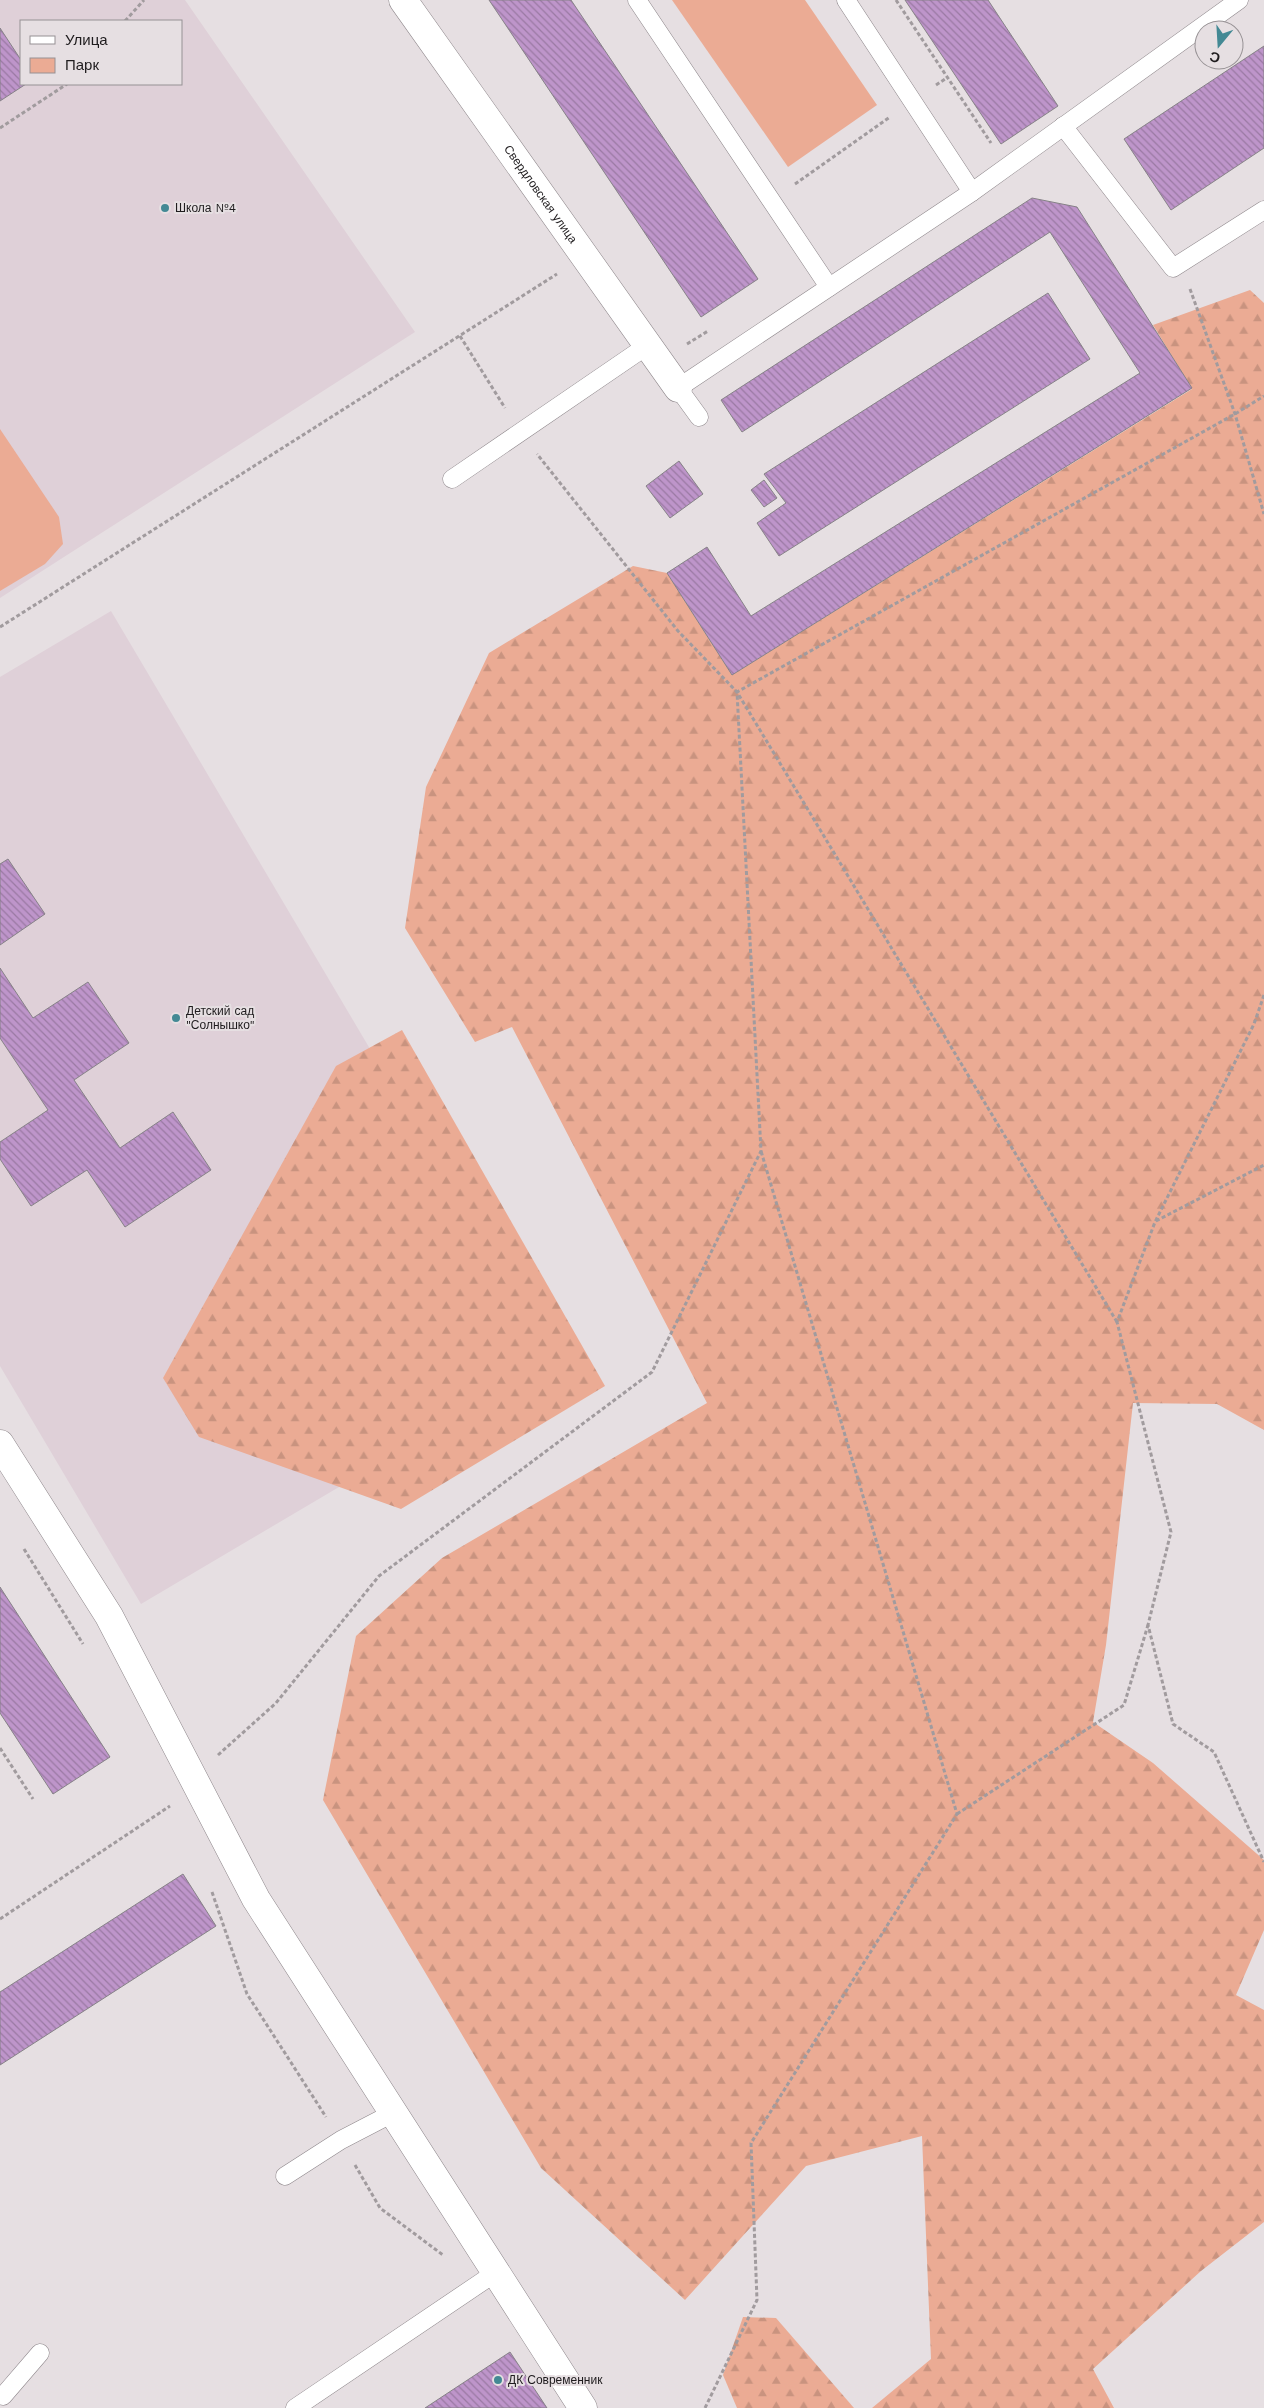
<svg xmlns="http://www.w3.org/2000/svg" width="1264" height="2408" font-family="'Work Sans',sans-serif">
  <defs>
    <pattern id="forest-firs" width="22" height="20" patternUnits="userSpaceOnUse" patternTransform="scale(1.25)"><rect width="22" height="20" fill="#ebab94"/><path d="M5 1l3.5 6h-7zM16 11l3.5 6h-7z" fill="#c9937f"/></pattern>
    <pattern id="building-back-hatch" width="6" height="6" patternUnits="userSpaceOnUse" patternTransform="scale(1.25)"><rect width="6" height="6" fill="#be95ca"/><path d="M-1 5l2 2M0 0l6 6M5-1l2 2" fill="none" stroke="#9a79a3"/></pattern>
  </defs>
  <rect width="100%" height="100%" fill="#e6dfe2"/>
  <g fill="#dfd0d8" fill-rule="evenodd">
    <path d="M0,0h185l230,332 -415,266zM21,21h160v63h-160z"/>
    <path d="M111,611l443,749 -413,244 -141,-238v-689z"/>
  </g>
  <g fill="url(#forest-firs)">
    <path d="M1250,290l14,13v1127l-47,-26 -84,-1 -27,242 -13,77 60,41 111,97v70l-28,65 28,15v212l-63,49 -108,98 21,39h-242l59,-49 -9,-223 -116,30 -121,134 -144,-132 -218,-368 33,-164 86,-78 265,-155 -195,-376 -37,15 -70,-114 21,-141 63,-134 144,-87 34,7 65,102 460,-286 -39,-64z"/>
    <path d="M402,1030l203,356 -204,123 -202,-72 -36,-59 173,-312z"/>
    <path d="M743,2317l33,1 78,90h-117l-14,-33z"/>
  </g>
  <g fill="#ebab94">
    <path d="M672,0h133l72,105 -89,62z"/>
    <path d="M0,429l59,88 4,27 -18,20 -45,27z"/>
  </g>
  <g fill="url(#building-back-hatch)" stroke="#868287">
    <path d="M489,0h82l187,279 -57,38z"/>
    <path d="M905,0h83l70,106 -57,38z"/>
    <path d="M0,28l21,32v24h5l-26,17z"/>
    <path d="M1264,46v102l-93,62 -47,-71z"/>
    <path d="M1032,198l45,9 115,181 -460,287 -65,-102 40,-26 44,69 389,-243 -90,-141 -308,200 -21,-32z"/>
    <path d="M1048,293l42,66 -311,197 -22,-33 29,-20 -22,-29z"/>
    <path d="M679,461l24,33 -33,24 -24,-32z"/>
    <path d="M764,480l13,18 -13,9 -13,-17z"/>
    <path d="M8,859l37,55 -45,31v-81z"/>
    <path d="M0,968l33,50 55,-36 41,61 -55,37 46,68 53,-36 38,58 -86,57 -38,-57 -56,36 -31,-47v-17l48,-32 -48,-72z"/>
    <path d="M0,1587l110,170 -57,37 -53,-81z"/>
    <path d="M183,1874l33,52 -216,139v-73z"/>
    <path d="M510,2352l37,56h-122z"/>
  </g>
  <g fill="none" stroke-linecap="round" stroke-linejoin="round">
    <g stroke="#8e878b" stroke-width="19">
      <g id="service">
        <path d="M637,0l192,287"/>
        <path d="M846,0l126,192"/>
        <path d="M1063,126l110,142 91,-58"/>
        <path d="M699,417l-21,-29 294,-196 267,-192"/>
        <path d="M452,479l196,-134"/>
        <path d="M285,2176l56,-36 52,-27"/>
        <path d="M3,2396l37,-43"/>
        <path d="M295,2408l200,-135"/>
      </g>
    </g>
    <g stroke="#8e878b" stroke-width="29">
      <g id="minor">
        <path id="s1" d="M403,0l275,388"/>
        <path d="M0,1444l109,172 147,283 327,509"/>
      </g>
    </g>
    <g stroke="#a19b9e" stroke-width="3" stroke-dasharray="4 2.5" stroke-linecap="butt">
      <path d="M896,0l95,143"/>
      <path d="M125,21l19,-21"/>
      <path d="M936,85l12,-8"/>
      <path d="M0,128l67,-44"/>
      <path d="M795,184l95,-67"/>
      <path d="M1190,289l45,125 29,100"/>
      <path d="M460,336l45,72"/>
      <path d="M687,344l21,-13"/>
      <path d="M0,627l557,-353"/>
      <path d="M1264,995l-10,29 -99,198 -38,100 54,210 -23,93 25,99 41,28 50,110"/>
      <path d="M1156,1221l108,-56"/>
      <path d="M1117,1322l-380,-630 498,-278 29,-18"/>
      <path d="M24,1549l59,95"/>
      <path d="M0,1748l33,51"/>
      <path d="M218,1755l58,-52 103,-127 273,-204 109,-221 -24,-459 -59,-61 -141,-177"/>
      <path d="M957,1814l167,-109 24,-80"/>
      <path d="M212,1892l35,102 79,123"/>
      <path d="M0,1919l170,-113"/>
      <path d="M355,2165l25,43 63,47"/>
      <path d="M705,2408l52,-108 -6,-157 206,-329 -196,-663"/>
    </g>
    <use href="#service" stroke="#fff" stroke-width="18"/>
    <use href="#minor" stroke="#fff" stroke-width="28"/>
  </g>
  <g fill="#438994" stroke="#e6dfe2" stroke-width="2">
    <circle cx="165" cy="208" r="5"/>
    <circle cx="176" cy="1018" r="5"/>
    <circle cx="498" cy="2380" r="5"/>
  </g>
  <g text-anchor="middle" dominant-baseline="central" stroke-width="4" stroke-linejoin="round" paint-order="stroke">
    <g font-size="12" fill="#1f1c1e" stroke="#e6dfe2">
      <text stroke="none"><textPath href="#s1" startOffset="238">Свердловская улица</textPath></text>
    </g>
    <g font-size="12" fill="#1f1c1e" stroke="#e6dfe2" text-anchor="start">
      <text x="175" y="208">Школа №4</text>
      <text x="186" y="1011">Детский сад<tspan x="186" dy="14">"Солнышко"</tspan></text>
      <text x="508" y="2380">ДК Современник</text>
    </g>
  </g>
  <rect x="20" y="20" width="162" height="65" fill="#e6dfe2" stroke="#969194"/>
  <rect x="30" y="36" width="25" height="8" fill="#ffffff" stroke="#969194"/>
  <text x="65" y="45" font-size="15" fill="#1f1c1e">Улица</text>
  <rect x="30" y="58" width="25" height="15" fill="#ebab94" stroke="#969194"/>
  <text x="65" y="70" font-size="15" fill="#1f1c1e">Парк</text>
  <g transform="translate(1219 45) rotate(198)"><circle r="24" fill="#e6dfe2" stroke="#969194"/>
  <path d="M0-4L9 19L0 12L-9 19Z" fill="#438994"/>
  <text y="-8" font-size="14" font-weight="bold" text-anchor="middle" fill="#1f1c1e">С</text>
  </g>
</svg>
